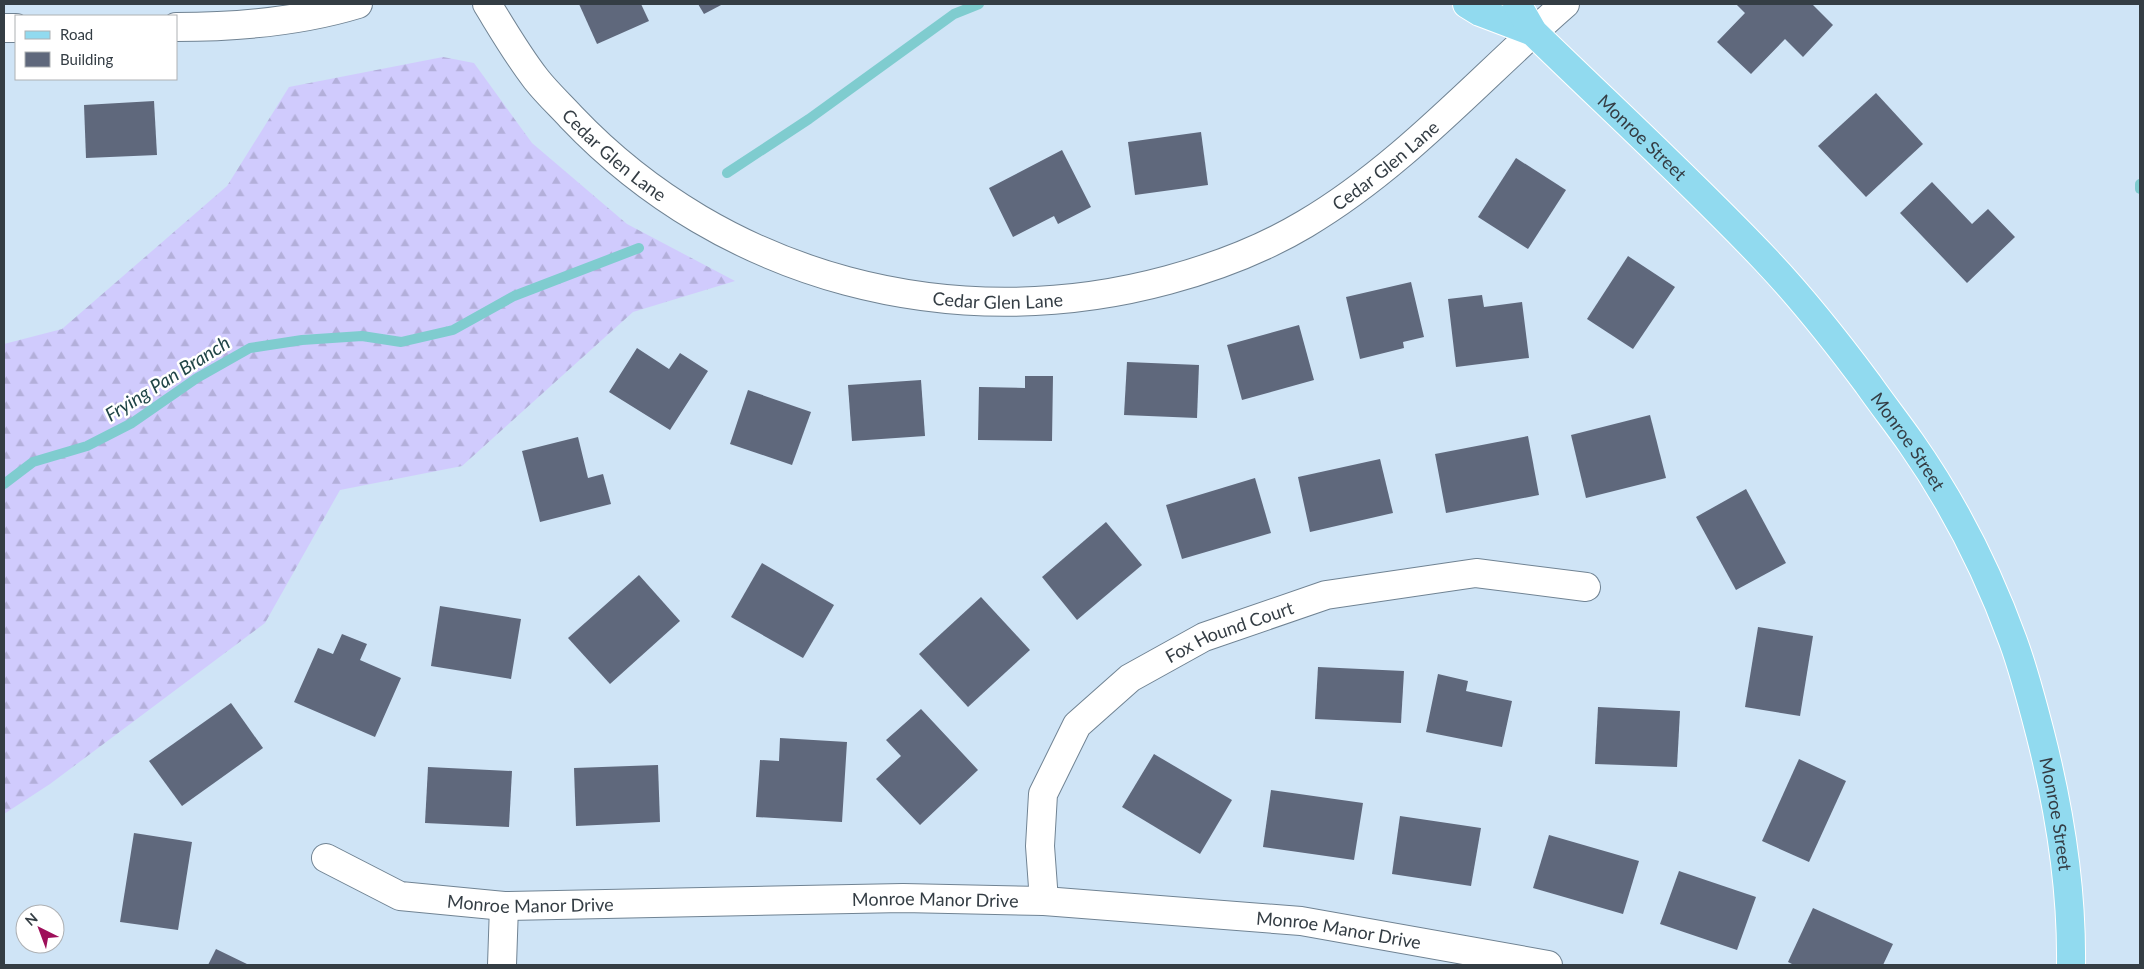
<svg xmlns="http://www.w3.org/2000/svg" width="2144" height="969" font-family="Lato,sans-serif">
  <defs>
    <pattern id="forest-firs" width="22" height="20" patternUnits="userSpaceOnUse" patternTransform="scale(1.25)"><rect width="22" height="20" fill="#d0cbfd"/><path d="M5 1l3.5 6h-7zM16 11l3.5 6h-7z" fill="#b3afda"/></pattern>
  </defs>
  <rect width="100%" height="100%" fill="#cfe4f6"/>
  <path fill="url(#forest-firs)" d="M443,57l31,6 58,80 95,81 108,57 -102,31 -171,154 -122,24 -75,133 -215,161 -46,30v-470l58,-15 165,-143 62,-99z"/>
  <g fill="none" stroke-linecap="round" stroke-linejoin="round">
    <g stroke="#7fcccf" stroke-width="10">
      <path d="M727,173l82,-54 145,-105 25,-10"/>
      <path d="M2140,184v5"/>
      <path d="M4,484l29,-22 54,-16 45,-23 65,-45 53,-30 52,-8 60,-4 39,6 52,-12 61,-34 125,-48"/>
    </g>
  </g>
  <g fill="#5f687c">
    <path d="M579,4h62l8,17 -52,23z"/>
    <path d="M698,4h25l-19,10z"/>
    <path d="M1736,4h76l21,21 -30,32 -18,-18 -34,35 -34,-32 28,-29z"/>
    <path d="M1876,93l47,51 -57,53 -48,-51z"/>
    <path d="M154,101l3,54 -71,3 -2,-53z"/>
    <path d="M1201,132l7,53 -73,10 -7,-53z"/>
    <path d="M1062,150l29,57 -33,17 -4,-8 -41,21 -24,-49z"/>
    <path d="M1516,158l50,32 -38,59 -50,-32z"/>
    <path d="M1932,182l40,42 16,-15 27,28 -48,46 -67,-70z"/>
    <path d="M1628,256l47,31 -42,62 -46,-30z"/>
    <path d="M1411,282l13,55 -21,5 1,6 -44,11 -14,-62z"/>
    <path d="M1482,295l2,12 38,-5 7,56 -73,9 -8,-68z"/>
    <path d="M1299,325l15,55 -72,20 -15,-55z"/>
    <path d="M637,348l32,21 11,-16 28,18 -38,59 -61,-38z"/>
    <path d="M1127,362l72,3 -2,53 -73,-3z"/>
    <path d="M1025,376h28l-1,65 -74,-1 1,-53 46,1z"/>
    <path d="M921,380l4,56 -73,5 -4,-56z"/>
    <path d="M748,390l63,22 -19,53 -62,-21z"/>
    <path d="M1650,415l16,63 -80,20 -15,-63z"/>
    <path d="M1528,436l11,59 -93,18 -11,-59z"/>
    <path d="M578,437l10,41 15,-4 8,30 -71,18 -18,-71z"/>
    <path d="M1380,459l13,54 -83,19 -12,-55z"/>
    <path d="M1255,478l16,55 -89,26 -16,-54z"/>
    <path d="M1746,489l40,74 -50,27 -40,-73z"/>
    <path d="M1106,522l36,43 -65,55 -35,-43z"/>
    <path d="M762,563l72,42 -31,53 -72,-41z"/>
    <path d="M639,575l41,46 -70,63 -42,-46z"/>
    <path d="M981,597l49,53 -62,57 -49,-53z"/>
    <path d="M440,606l81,13 -10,60 -80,-13z"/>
    <path d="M1758,627l55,9 -13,80 -55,-9z"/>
    <path d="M342,634l25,10 -7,16 41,18 -26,59 -81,-35 24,-54 15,6z"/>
    <path d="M1318,667l86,4 -3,52 -86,-4z"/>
    <path d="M1438,674l30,7 -2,10 46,10 -10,46 -76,-15z"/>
    <path d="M231,703l32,45 -81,58 -33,-45z"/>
    <path d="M1598,707l82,4 -3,56 -82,-3z"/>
    <path d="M921,709l57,61 -58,55 -44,-46 25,-23 -15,-16z"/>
    <path d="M780,738l67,4 -5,80 -86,-5 4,-57 19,1z"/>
    <path d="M1154,754l78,46 -32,54 -78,-47z"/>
    <path d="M1799,759l47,22 -37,81 -47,-21z"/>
    <path d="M658,765l2,57 -84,4 -2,-58z"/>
    <path d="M428,767l84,4 -3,56 -84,-4z"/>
    <path d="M1271,790l92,13 -9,57 -91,-13z"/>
    <path d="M1400,816l81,12 -10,58 -79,-12z"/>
    <path d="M134,833l58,9 -14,88 -58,-8z"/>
    <path d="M1549,835l90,26 -16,53 -90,-26z"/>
    <path d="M1679,871l77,26 -19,53 -77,-26z"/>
    <path d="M1813,908l80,36 -10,21h-89l-6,-3z"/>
    <path d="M216,949l33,16h-41z"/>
  </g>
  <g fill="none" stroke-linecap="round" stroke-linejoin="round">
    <g stroke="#708393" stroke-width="30">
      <g id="minor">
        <path id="s1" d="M487,4c16,26 31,52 49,75 11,14 24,26 35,38 154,162 383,221 597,163 48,-13 95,-31 137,-56 98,-58 175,-146 260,-220"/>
        <path d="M176,27c62,0 123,-5 182,-23"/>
        <path d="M4,28h12"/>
        <path id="s2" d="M326,858l74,38 104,10 399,-8 141,3 257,20 247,44"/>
        <path id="s3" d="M1044,901l-4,-55 3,-52 34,-69 53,-47 74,-41 122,-42 150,-22 110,14"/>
        <path d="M502,965l2,-59"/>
      </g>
    </g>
    <g stroke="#fff" stroke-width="30">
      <g id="major">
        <path d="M1467,4l13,8 53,20"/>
        <path id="s4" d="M1517,4l16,28c77,75 157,148 232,227 37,39 71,82 103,125 14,20 29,39 43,59 42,60 77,129 102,198 11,30 19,61 27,92 19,74 32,155 31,232"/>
      </g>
    </g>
    <use href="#minor" stroke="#fff" stroke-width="28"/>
    <use href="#major" stroke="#91daef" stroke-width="28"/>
  </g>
  <g text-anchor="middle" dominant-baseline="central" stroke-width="5" stroke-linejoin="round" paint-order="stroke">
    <g font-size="18" fill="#343d44" stroke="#fff">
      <text stroke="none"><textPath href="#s4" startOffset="184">Monroe Street</textPath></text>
      <text stroke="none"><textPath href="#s1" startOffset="199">Cedar Glen Lane</textPath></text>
      <text stroke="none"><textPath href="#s1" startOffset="1039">Cedar Glen Lane</textPath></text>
      <text stroke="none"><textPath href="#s1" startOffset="619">Cedar Glen Lane</textPath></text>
      <text stroke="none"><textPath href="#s4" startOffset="589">Monroe Street</textPath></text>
      <text stroke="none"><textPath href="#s3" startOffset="365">Fox Hound Court</textPath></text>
      <text stroke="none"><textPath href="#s4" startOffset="994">Monroe Street</textPath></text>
      <text stroke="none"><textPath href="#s2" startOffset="619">Monroe Manor Drive</textPath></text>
      <text stroke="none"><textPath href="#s2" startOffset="214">Monroe Manor Drive</textPath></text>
      <text stroke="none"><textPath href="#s2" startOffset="1024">Monroe Manor Drive</textPath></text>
    </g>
    <g font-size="19" font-style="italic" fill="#204547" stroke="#fff">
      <text transform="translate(167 378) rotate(-32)">Frying Pan Branch</text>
    </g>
  </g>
  <rect width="2144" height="969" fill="none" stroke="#343d44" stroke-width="10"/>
  <rect x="15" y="15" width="162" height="65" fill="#ffffff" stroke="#aeb1b4"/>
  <rect x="25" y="31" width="25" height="8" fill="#91daef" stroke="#aeb1b4"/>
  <text x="60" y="40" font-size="15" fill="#343d44">Road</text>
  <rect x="25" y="52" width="25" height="15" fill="#5f687c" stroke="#aeb1b4"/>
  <text x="60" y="65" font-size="15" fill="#343d44">Building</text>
  <g transform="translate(40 929) rotate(318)"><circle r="24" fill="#ffffff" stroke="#aeb1b4"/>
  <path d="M0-4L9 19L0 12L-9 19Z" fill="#9e0f5a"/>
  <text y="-8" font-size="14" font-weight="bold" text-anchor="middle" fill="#343d44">N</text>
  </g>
</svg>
